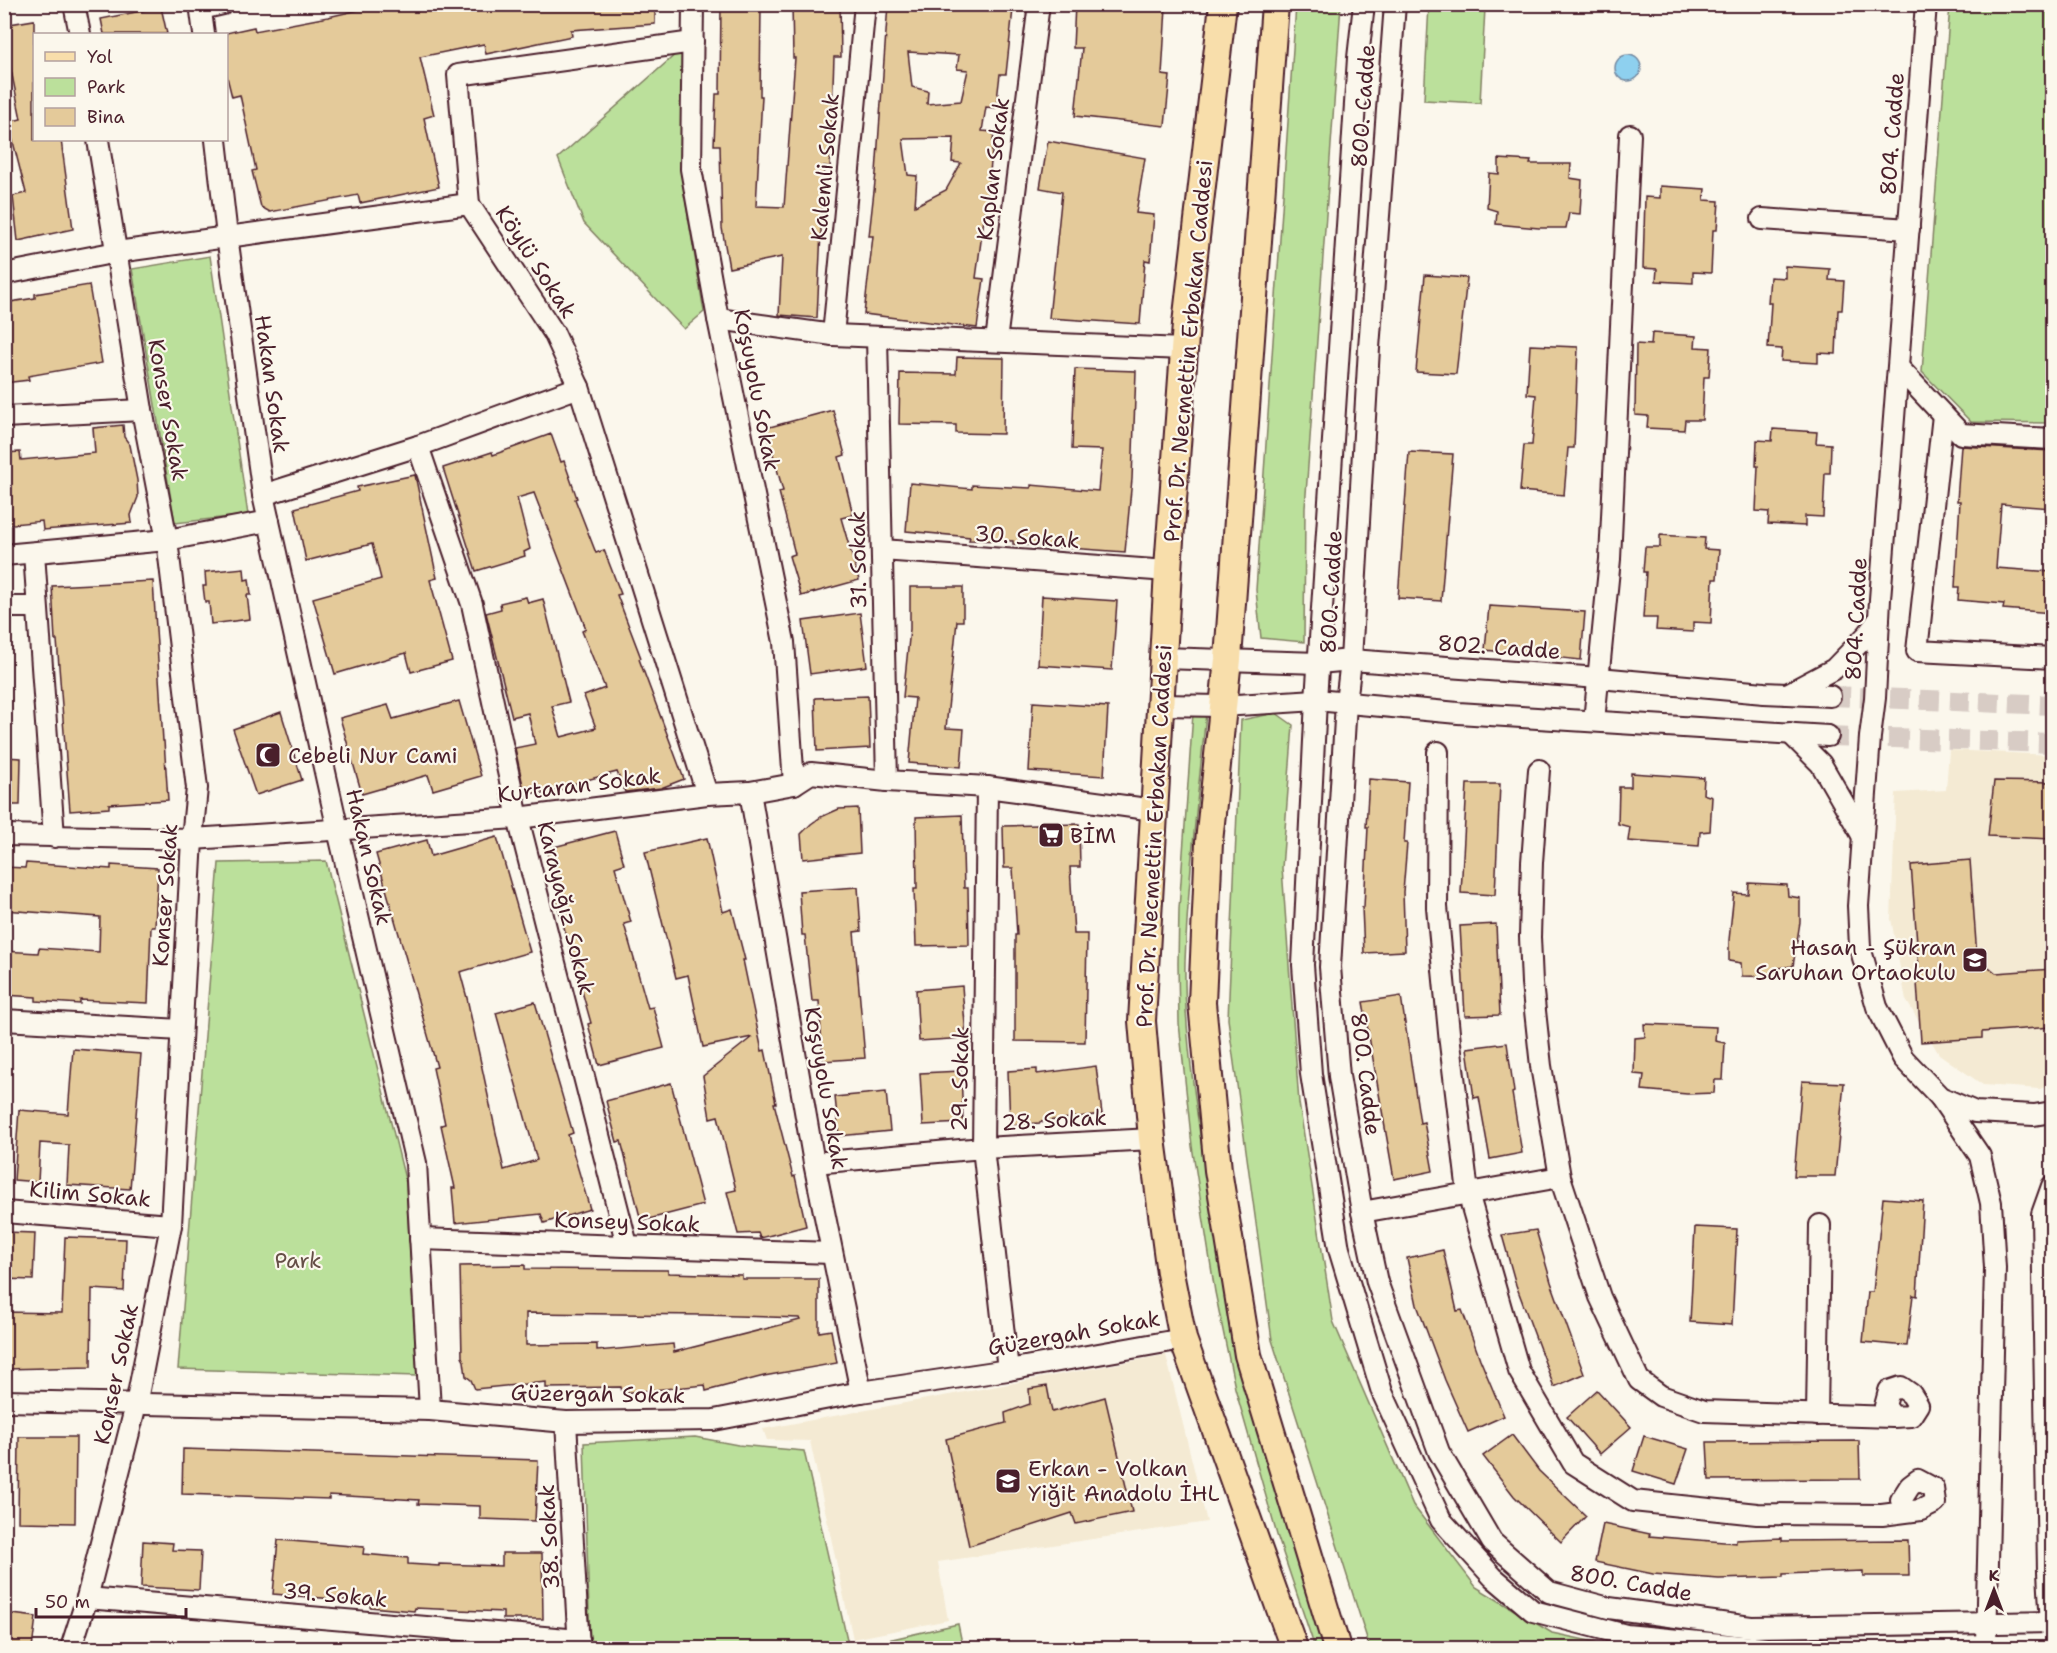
<svg xmlns="http://www.w3.org/2000/svg" width="2057" height="1653" font-family="'Shantell Sans',sans-serif">
  <rect width="100%" height="100%" fill="#fbf7ec"/>
  <filter id="ink" filterUnits="userSpaceOnUse"><feTurbulence type="fractalNoise" baseFrequency=".0167" numOctaves="2"/><feDisplacementMap in="SourceGraphic" scale="12" xChannelSelector="R" yChannelSelector="G"/><feConvolveMatrix kernelMatrix="1 2 1 2 8 2 1 2 1" color-interpolation-filters="sRGB"/></filter>
  <g filter="url(#ink)">
    <g fill="#f4ead3">
      <path d="M1949,750l103,5v329l-12,5 -57,-4 -44,-31 -33,-54 -15,-81 5,-126 50,-3z"/>
      <path d="M1166,1355l41,167 -269,40 10,58 -95,19 -43,-198 -43,-1 -4,-11z"/>
    </g>
    <g fill="#bbe09b" stroke="#828063" stroke-width="1.5">
      <path d="M1296,5h45l-36,503 -1,134 -43,-4 -5,-48z"/>
      <path d="M1429,5l56,3 -5,95 -56,-3z"/>
      <path d="M1950,5h102v418l-81,-1 -49,-50z"/>
      <path d="M685,46l-4,127 23,139 -20,17 -100,-106 -26,-65z"/>
      <path d="M210,256l38,259 -73,8 -43,-254z"/>
      <path d="M1193,713h13c-8,83 -18,166 -21,249 -1,58 7,116 15,172 9,65 19,129 33,193l94,321h-12l-38,-113 -42,-147 -20,-96 -23,-146 -13,-123 -1,-59 1,-55z"/>
      <path d="M1276,713l17,12 -11,143 17,235 34,218 80,184 63,82 76,46 71,15h-253l-98,-308 -44,-321 13,-299z"/>
      <path d="M326,861l80,322 11,193 -239,-7 41,-506z"/>
      <path d="M695,1437l43,8 66,6 45,197h-259l-6,-205z"/>
      <path d="M958,1624l5,24h-110z"/>
    </g>
    <circle fill="#8ed0ef" stroke="#7389a1" stroke-width="1.5" cx="1628" cy="68" r="13"/>
    <g fill="#e4ca9a" stroke="#4a1f2b" stroke-width="1.5" fill-rule="evenodd">
      <path d="M371,4h284v20l-84,6 1,6 -86,18 -2,-10 -64,13 14,58 -10,3 15,69 -79,16 -2,-8 -88,17 -9,-5 -9,-36 4,-1 -16,-75 -8,2 -6,-24v-40l28,-6 1,4 73,-14 44,-10z"/>
      <path d="M721,4h40l-1,92h2l-6,110 28,1 11,-149h-2l-1,-54h48l1,53h-7l-4,110 -6,-1 -7,152 -38,-3 3,-58 -53,11 -7,-40 -2,-83h-6l2,-51h4z"/>
      <path d="M888,4h80l45,5 -7,65h-6l-4,34 -10,-1 -4,24 12,1 -5,50 -13,96 8,1 -7,49 -113,-14 9,-78h-4l7,-63zM908,52l51,3 -2,14 11,1 -7,31 -34,3 1,-13 -16,-4zM954,138l-2,24 9,1 -15,27 -31,16 2,-30 -9,-1 -5,-36z"/>
      <path d="M1075,4l91,3 -4,68 8,1 -5,50 -90,-10 7,-68h-9z"/>
      <path d="M161,7l6,27h-63l-3,-15z"/>
      <path d="M34,20v120h27l12,89 -55,12 -5,-45 13,-3 -18,-71 13,-3 -17,-83v-11z"/>
      <path d="M1048,141l97,17 -9,55 18,2 -4,46 -5,-1 -5,64 -91,-6 13,-126 -22,-4z"/>
      <path d="M1499,159l32,2 -1,3h41l-1,14 12,2 -2,34 -11,-1 -3,15h-27l-43,-4 1,-13 -10,-3 2,-35 10,1z"/>
      <path d="M1660,186l45,3 -1,11 15,1 -2,29h-4l-2,43 -18,-1v11l-37,-2 1,-12 -14,-1 2,-71 15,1z"/>
      <path d="M1785,266l45,3 -1,11 15,1 -2,29h-4l-2,44 -18,-1v10l-37,-2 1,-12 -14,-1 3,-45h-3l2,-26 15,1z"/>
      <path d="M1425,275l42,3 -11,96 -40,-2z"/>
      <path d="M89,285l13,78 -74,13 1,4 -25,3v-80l31,-5v-4z"/>
      <path d="M1652,333l44,3 -1,11 16,1 -2,29h-5l-2,43h-17l-1,10 -37,-2 1,-12 -13,-1 1,-71 15,1z"/>
      <path d="M1530,345l48,2 -4,101h-6l-4,47 -44,-4 4,-46h8l4,-50 -9,-1z"/>
      <path d="M957,357l47,1 -1,76 -47,-1v-8l-57,-1 1,-51 56,1z"/>
      <path d="M1075,369l61,2 -4,108 -7,73 -112,-8v-3l-44,-1 1,-3 -64,-6 4,-48 62,6v-4l59,3v-3l67,6 4,-41 -30,-1z"/>
      <path d="M833,410l12,45 -6,2 14,58 -12,3 18,62 -58,16 -12,-40 6,-2 -16,-62 4,-1 -17,-63z"/>
      <path d="M123,425l1,12 6,8 7,35 1,17 -7,18 1,8 -89,7 -1,-9 -38,4v-72l16,-1 1,8 74,-7 -2,-25z"/>
      <path d="M1773,429l44,3 -1,11 15,1 -1,29h-5l-2,44 -18,-1v10l-37,-2 1,-12 -13,-1 2,-45h-2l1,-26 15,1z"/>
      <path d="M551,434l10,28 3,-1 13,37 -2,1 21,54 8,-3 17,44 -4,1 24,63 -2,1 45,120 -23,9 -36,4 -8,-20 -42,11v3l-32,8 -1,-3 -17,4 -10,-47 20,-4 -7,-31 -16,4 -26,-104 15,-4 -1,-6 26,-6 2,6 15,-4 26,103 -17,4 9,31 35,-9 -12,-32 21,-8 -23,-57 4,-2 -52,-136 -17,5 13,51 -6,3 1,4 -49,15 -33,-103 49,-16 1,3z"/>
      <path d="M1961,446l91,5v57l-51,-4 -5,64 56,4v41l-49,-4 1,-5 -46,-4 1,-13h-4l5,-86h-3z"/>
      <path d="M1409,452l44,2 -12,147 -43,-3z"/>
      <path d="M415,475l22,103 -7,2 22,81 -41,11 -5,-19 -71,21 -22,-76 68,-19 -9,-35 -66,17 -11,-53 63,-17 -1,-4z"/>
      <path d="M1660,535l45,3 -1,11 15,1 -2,29h-4l-2,44 -18,-1v10l-37,-2 1,-12h-14l3,-46h-3l2,-25h15z"/>
      <path d="M244,568l1,12 4,-1 2,16h-4l3,24 -39,5 -2,-22h-4l-2,-16h3l-1,-14z"/>
      <path d="M153,581l10,160h1l4,59 -59,4v4l-39,3 -13,-171h-2l-3,-54z"/>
      <path d="M910,587h53v34h-6l-11,107 18,1 -3,38 -52,-4 6,-65 -12,-1 7,-68z"/>
      <path d="M1042,596l75,5 -5,69 -74,-5z"/>
      <path d="M1489,606l96,6 -4,48 -96,-10z"/>
      <path d="M860,613l7,53 -57,8 -7,-53z"/>
      <path d="M868,696l2,52 -53,3 -2,-53z"/>
      <path d="M459,701l22,75 -48,14 -5,-15 -66,19 -22,-76 48,-13 5,14z"/>
      <path d="M1033,702l75,5 -4,69 -75,-5z"/>
      <path d="M281,712l21,68 -46,15 -23,-66z"/>
      <path d="M4,757l17,1 -1,47h-16z"/>
      <path d="M1631,773l73,5 -1,16 9,3 -2,34 -10,1 -1,14 -71,-5 2,-14 -12,-3 1,-37h12z"/>
      <path d="M1369,779l39,3 -4,61h3l-4,49 2,59 -41,2 -2,-46h2l4,-80h-2z"/>
      <path d="M1994,781l58,1v57l-64,-3z"/>
      <path d="M1467,784h33l-5,111 -34,-2z"/>
      <path d="M858,808l2,45 -57,6 -2,-25 10,-10 10,-7 18,-8z"/>
      <path d="M962,815l2,73h4l1,57 -53,1 -2,-57h3l-1,-72z"/>
      <path d="M1079,824l1,43h-10l4,67h13l-2,108 -70,-1v-106h2l-4,-67h-9l-1,-42z"/>
      <path d="M615,831l9,33 -9,3 16,55 -7,2 24,84 5,-1 11,41 -65,17 -11,-41 3,-1 -35,-124 4,-1 -14,-49z"/>
      <path d="M497,837l33,115 -70,20 7,26 37,172 33,-10 -41,-147 39,-11 38,131 -5,2 22,74 -46,14 -3,-9 -86,9 -3,-35h3l-14,-63 4,-1 -12,-56 4,-1 -61,-213 51,-14 4,16z"/>
      <path d="M707,838l16,74 9,-3 13,51h-2l19,91 3,-1 11,53h-2l19,74 2,-1 11,50 -46,12 -2,-5 -20,1 -11,-42 9,-2 -18,-74 -8,2 -7,-42 49,-39 -49,10 -15,-72 -12,3 -31,-126z"/>
      <path d="M1970,860l7,97 19,16 56,-4v58l-70,5v6l-61,4 -4,-60 3,-1 -9,-116z"/>
      <path d="M26,863l85,6v-4l47,3 -3,59h-4l-3,76 -68,-3v4l-44,-3v-4l-32,-2v-44l34,2 1,-5 60,4 1,-35 -96,-7v-43l21,1z"/>
      <path d="M1749,883l38,2 1,11 12,2v24l-7,44 -14,2v9l-37,-1 -1,-13 -12,-2v-21l5,-47 14,1z"/>
      <path d="M858,887l3,44 -7,1 11,126 -42,3 -4,-60h-7l-7,-66h-3l-3,-44z"/>
      <path d="M1496,924l4,91 -35,1 -5,-90z"/>
      <path d="M962,986l4,52 -47,3 -3,-51z"/>
      <path d="M1401,996l19,127 4,-1 9,49 -39,8 -31,-177z"/>
      <path d="M1644,1024l72,3 -1,14 10,2 -2,37h-8l-1,13 -27,1 -45,-4 2,-15 -10,-1 1,-36 10,-1z"/>
      <path d="M1507,1043l7,49 -2,1 10,60 -32,6 -11,-62 -5,1 -7,-50z"/>
      <path d="M73,1049l68,5 -11,135 -63,-4 2,-40 -29,-2 -2,39 -24,-2 5,-70 49,4z"/>
      <path d="M1096,1066l6,48 -62,8v1l-30,2 -2,-54 29,-2v5z"/>
      <path d="M961,1071l2,52 -40,2 -3,-52z"/>
      <path d="M1802,1081l42,2 -9,93h-41z"/>
      <path d="M671,1083l32,122 -62,16 -20,-80 -4,1 -11,-41z"/>
      <path d="M886,1092l4,39 -51,5 -4,-39z"/>
      <path d="M1883,1198l40,3 -6,95 -4,-1 -6,51 -44,-4 5,-50h5z"/>
      <path d="M1695,1227l42,2 -5,96 -42,-3z"/>
      <path d="M1536,1230l15,52 33,92 -30,13 -38,-102 -14,-50z"/>
      <path d="M4,1232l31,1 -2,47 -29,-1z"/>
      <path d="M65,1237l61,2 -2,52 -32,-2 -1,78 -87,2v-57l58,1z"/>
      <path d="M1443,1250l14,61 5,-1 18,49 24,57 -36,16 -23,-52 -28,-75 -10,-47z"/>
      <path d="M525,1265v4l143,1v3l74,2v4h77v53l12,-2 6,33 -73,13 -58,15 -1,-6 -83,8 -1,-6 -75,1v-6l-71,7 -4,-9 -5,-4 -2,-15 -2,-4 -2,-91zM526,1313l178,2 95,3 1,2 -126,32 -1,-8 -76,7v-7l-71,1z"/>
      <path d="M1047,1386l5,26 53,-15 27,115 -56,12 -4,-11 -103,33 -23,-107 60,-16 -1,-10 25,-9 -1,-15z"/>
      <path d="M1597,1390l34,37 -31,27 -33,-37z"/>
      <path d="M1512,1435l27,36 47,45 -25,26 -47,-46 -31,-40z"/>
      <path d="M1644,1436l44,13 -12,35 -43,-13z"/>
      <path d="M19,1437h57l-1,86 -57,-1z"/>
      <path d="M1859,1441l1,38 -151,1 -2,-38z"/>
      <path d="M183,1449l355,11 -3,61 -55,-2v-13l-62,-2 1,-4 -90,-5v4l-147,-5z"/>
      <path d="M1603,1524l47,10 -1,2 87,7v-3l46,-2v3l126,-1 1,36h-46v-5l-80,3v3l-64,2 -66,-5 -58,-12z"/>
      <path d="M278,1540l86,7 -1,7 45,4v6l31,2v-2l63,2v-13h40l1,66h-40v-7l-88,-4 -1,3 -44,-4 1,-5 -98,-8z"/>
      <path d="M143,1541l30,2 -1,7 29,1 -2,39 -58,-3z"/>
      <path d="M4,1613l32,4 -4,31h-28z"/>
    </g>
    <g fill="none" stroke-linecap="round" stroke-linejoin="round">
      <g stroke="#d8ccc5" stroke-width="20" stroke-dasharray="20 10" stroke-linecap="butt">
        <path d="M1830,696l222,9"/>
        <path d="M1828,736l224,7"/>
      </g>
      <g stroke="#4a1f2b" stroke-width="24">
        <g id="minor">
          <path d="M74,4l6,30"/>
          <path d="M200,4l4,30"/>
          <path d="M693,4l-2,165 27,150 66,323 10,142"/>
          <path d="M1364,4l-6,54 -42,642 -13,265 8,109 28,175 43,143 59,128 52,57 40,34 93,24 137,13"/>
          <path d="M1395,4l-26,344 -18,312 -5,43 -16,264 9,109 23,136 15,70 62,170 53,90 57,50 60,16 142,19 301,-5"/>
          <path d="M1926,4l-46,595 -5,99 -5,39 -12,169 2,41 17,60 26,51 37,39 35,15 59,3 18,-3"/>
          <path d="M201,9l22,-5"/>
          <path d="M216,140l11,96 36,259 75,335 78,333 14,247"/>
          <path d="M469,204l-11,-129 235,-33"/>
          <path d="M1762,219l147,10"/>
          <path d="M4,274l113,-22 352,-48 85,129 25,54 128,407"/>
          <path d="M718,319l115,16 351,14"/>
          <path d="M833,335l32,-331"/>
          <path d="M877,337l10,444"/>
          <path d="M996,341l43,-337"/>
          <path d="M1899,368l62,66 91,5"/>
          <path d="M1943,415l-26,236 135,7"/>
          <path d="M4,417l138,-7"/>
          <path d="M418,446l54,158 46,214 109,427"/>
          <path d="M263,495l155,-49 161,-59"/>
          <path d="M882,550l286,21"/>
          <path d="M34,553l20,284"/>
          <path d="M4,555l163,-15 102,-19"/>
          <path d="M4,607h33"/>
          <path d="M1163,658l156,5 32,-3 248,18 165,15 66,3"/>
          <path d="M1787,694l47,-25 34,-35 11,-15"/>
          <path d="M1160,705l62,1 94,-6 142,13 370,23"/>
          <path d="M1594,721l16,-162 20,-424"/>
          <path d="M1790,733l31,31 41,71"/>
          <path d="M1438,752l-1,155 13,136 18,150 51,178 54,92 60,38 124,13 125,1 39,-5 14,-7 -2,-15 -15,-8 -8,6 -9,14 5,12"/>
          <path d="M1539,770l-7,92 -2,75 2,46 9,83 19,111 40,120 39,83 22,16 43,15 189,6 18,-1 7,-11 -7,-11 -10,-7 -12,4 -4,15 8,11"/>
          <path d="M987,787l-4,361 25,222"/>
          <path d="M750,792l64,371 47,229"/>
          <path d="M4,835l188,4 326,-21 189,-24 43,-2 44,-8 17,-11 76,8 100,6 167,23"/>
          <path d="M4,1020l177,10"/>
          <path d="M1940,1097l40,59 11,47 4,65 -9,377"/>
          <path d="M814,1163l169,-15 169,-9"/>
          <path d="M4,1212l167,13"/>
          <path d="M1362,1212l198,-35"/>
          <path d="M420,1239l412,14"/>
          <path d="M4,1401l426,9 136,12 148,-2 147,-28 147,-22 175,-31"/>
          <path d="M1817,1415l3,-190"/>
          <path d="M566,1422l13,226"/>
          <path d="M87,1598l492,42"/>
          <path d="M2052,1644l-4,-72 -6,-358 10,-28"/>
          <path d="M71,1648l16,-50 49,-193 35,-180 21,-386 5,-51 -30,-248 -25,-130 -44,-270"/>
          <path d="M1826,1648l226,-4"/>
        </g>
      </g>
      <g stroke="#4a1f2b" stroke-width="30">
        <g id="major">
          <path d="M1223,4l-37,320 -17,230 -27,467 10,118 18,134 13,66 111,309"/>
          <path d="M1275,4l-47,655 -19,183 -7,161 16,167 30,185 89,293"/>
        </g>
      </g>
      <use href="#minor" stroke="#fbf7ec" stroke-width="20"/>
      <use href="#major" stroke="#f8deab" stroke-width="26"/>
    </g>
  </g>
  <defs>
    <g id="mosque-square" transform="scale(1.35)"><rect x="-9" y="-9" width="18" height="18" rx="4" fill="#4a1f2b" stroke="#fbf7ec"/><path d="M3.5-4.9A6 6 0 1 0 3.5 4.9A5 5 0 1 1 3.5-4.9Z" fill="#fff"/></g>
    <g id="supermarket-square" transform="scale(1.35)"><rect x="-9" y="-9" width="18" height="18" rx="4" fill="#4a1f2b" stroke="#fbf7ec"/><path d="M-6-5.5h2.5l.6 2H6L4.5 2H-2.5L-4.4-4H-6ZM-1.5 3.2a1.3 1.3 0 1 0 .1 0ZM3 3.2a1.3 1.3 0 1 0 .1 0Z" fill="#fff"/></g>
    <g id="school-square" transform="scale(1.35)"><rect x="-9" y="-9" width="18" height="18" rx="4" fill="#4a1f2b" stroke="#fbf7ec"/><path d="M0-5L7-2L0 1L-7-2ZM-4 1L0 2.5L4 1V4Q0 6-4 4Z" fill="#fff"/></g>
  </defs>
  <g fill-rule="evenodd">
    <use href="#mosque-square" x="268" y="755"/>
    <use href="#supermarket-square" x="1051" y="835"/>
    <use href="#school-square" x="1975" y="960"/>
    <use href="#school-square" x="1008" y="1481"/>
  </g>
  <g text-anchor="middle" dominant-baseline="central" stroke-width="4.5" stroke-linejoin="round" paint-order="stroke">
    <g font-size="22" fill="#4a1f2b" stroke="#fbf7ec">
      <text transform="translate(1363 106) rotate(-86)">800. Cadde</text>
      <text transform="translate(1892 134) rotate(-86)">804. Cadde</text>
      <text transform="translate(825 167) rotate(-85)">Kalemli Sokak</text>
      <text transform="translate(993 169) rotate(-83)">Kaplan Sokak</text>
      <text transform="translate(536 262) rotate(57)">Köylü Sokak</text>
      <text transform="translate(1188 351) rotate(-85)">Prof. Dr. Necmettin Erbakan Caddesi</text>
      <text transform="translate(272 384) rotate(82)">Hakan Sokak</text>
      <text transform="translate(757 390) rotate(79)">Koşuyolu Sokak</text>
      <text transform="translate(168 410) rotate(80)">Konser Sokak</text>
      <text transform="translate(1027 537) rotate(4)">30. Sokak</text>
      <text transform="translate(858 560) rotate(-91)">31. Sokak</text>
      <text transform="translate(1331 592) rotate(-87)">800. Cadde</text>
      <text transform="translate(1856 619) rotate(-87)">804. Cadde</text>
      <text transform="translate(1499 647) rotate(4)">802. Cadde</text>
      <text transform="translate(579 785) rotate(-7)">Kurtaran Sokak</text>
      <text transform="translate(1154 836) rotate(-87)">Prof. Dr. Necmettin Erbakan Caddesi</text>
      <text transform="translate(369 857) rotate(77)">Hakan Sokak</text>
      <text transform="translate(165 895) rotate(-86)">Konser Sokak</text>
      <text transform="translate(566 908) rotate(76)">Karayağız Sokak</text>
      <text transform="translate(1366 1074) rotate(83)">800. Cadde</text>
      <text transform="translate(960 1079) rotate(-89)">29. Sokak</text>
      <text transform="translate(826 1088) rotate(80)">Koşuyolu Sokak</text>
      <text transform="translate(1054 1120) rotate(-3)">28. Sokak</text>
      <text transform="translate(90 1194) rotate(5)">Kilim Sokak</text>
      <text transform="translate(627 1222) rotate(2)">Konsey Sokak</text>
      <text transform="translate(1074 1333) rotate(-10)">Güzergah Sokak</text>
      <text transform="translate(116 1374) rotate(-78)">Konser Sokak</text>
      <text transform="translate(598 1394) rotate(1)">Güzergah Sokak</text>
      <text transform="translate(549 1537) rotate(-93)">38. Sokak</text>
      <text transform="translate(1631 1583) rotate(10)">800. Cadde</text>
      <text transform="translate(335 1595) rotate(5)">39. Sokak</text>
    </g>
    <g font-size="22" fill="#4a1f2b" stroke="#fbf7ec" text-anchor="start">
      <text x="288" y="755">Cebeli Nur Cami</text>
      <text x="1070" y="835">BİM</text>
      <text x="1956" y="947" text-anchor="end">Hasan - Şükran<tspan x="1956" dy="25">Saruhan Ortaokulu</tspan></text>
      <text x="1028" y="1468">Erkan - Volkan<tspan x="1028" dy="25">Yiğit Anadolu İHL</tspan></text>
    </g>
    <g font-size="22" fill="#664f47" stroke="#fbf7ec">
      <text x="298" y="1260">Park</text>
    </g>
  </g>
  <rect width="2057" height="1653" fill="none" stroke="#fbf7ec" stroke-width="24"/>
  <rect x="12" y="12" width="2033" height="1629" fill="none" stroke="#4a1f2b" stroke-width="2" filter="url(#ink)"/>
  <rect x="33" y="33" width="195" height="108" fill="#fbf7ec" stroke="#b4a19f" stroke-width="1.5"/>
  <rect x="45" y="52" width="30" height="9" fill="#f8deab" stroke="#b4a19f" stroke-width="1.5"/>
  <text x="87" y="63" font-size="18" fill="#4a1f2b">Yol</text>
  <rect x="45" y="78" width="30" height="18" fill="#bbe09b" stroke="#b4a19f" stroke-width="1.5"/>
  <text x="87" y="93" font-size="18" fill="#4a1f2b">Park</text>
  <rect x="45" y="108" width="30" height="18" fill="#e4ca9a" stroke="#b4a19f" stroke-width="1.5"/>
  <text x="87" y="123" font-size="18" fill="#4a1f2b">Bina</text>
  <g transform="translate(1994 1590)" stroke="#fbf7ec" stroke-width="4.5" paint-order="stroke">
  <path d="M0-4.5L10 22L0 15L-10 22Z" fill="#4a1f2b"/>
  <text y="-9" font-size="16" font-weight="bold" text-anchor="middle" fill="#4a1f2b">K</text>
  </g>
  <path d="M36 1608v9h150v-9" fill="none" stroke="#4a1f2b" stroke-width="3"/>
  <text x="45" y="1608" font-size="18" fill="#4a1f2b" stroke="#fbf7ec" stroke-width="4.5" paint-order="stroke">50 m</text>
</svg>
